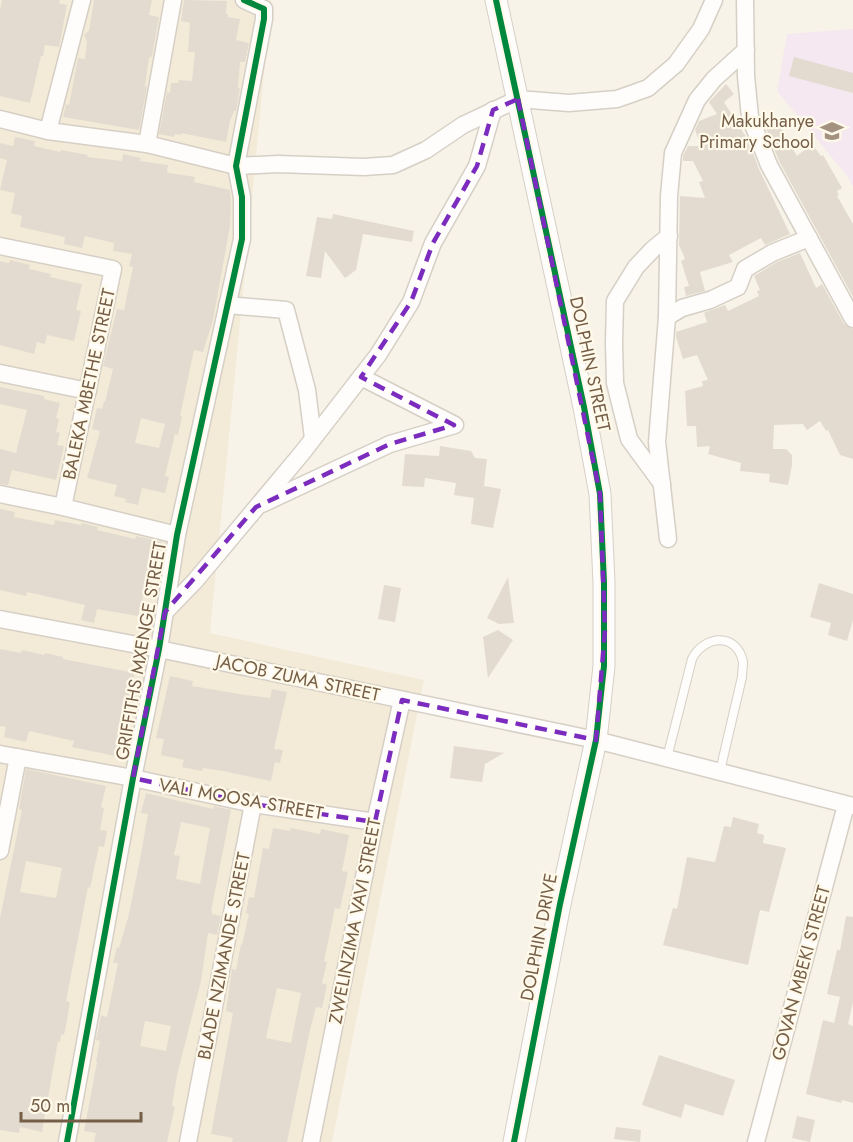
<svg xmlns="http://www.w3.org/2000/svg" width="853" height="1142" font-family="Jost,sans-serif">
  <rect width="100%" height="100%" fill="#f7f3e8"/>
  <path fill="#f3ebd8" d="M0,0h271l-61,633 214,47 -92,462h-332z"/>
  <path fill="#f5e8f1" d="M853,29v157l-9,-14 -67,-81 10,-57z"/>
  <g fill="#e3dbcf" fill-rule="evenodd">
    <path d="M2,0h58l-1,3 8,2 -8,42 -14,-2 -2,11h-2l-11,47 -30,-7v-86z"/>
    <path d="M94,0h58l-3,15 10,2 -7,39 -3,2 -4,28 2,1 -8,43 -76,-13 3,-13 3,1 9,-47 7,1 2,-17 -3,-7 5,-5z"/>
    <path d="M184,0l43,1 -1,13h2v3l12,2 -4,21 13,3 -4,19h-5l-2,26h2l-4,23h-2l-4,10 -4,21 -45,-9v2l-6,-1 -1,3 -15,-3 8,-42 3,1 1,-10h7l1,-3 13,1 3,-29h-7l2,-29 -9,-2z"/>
    <path d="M794,57l59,16v20l-64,-17z"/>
    <path d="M726,84l8,10 -10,8 24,38 11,29 31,65 -25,11 -4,-7 -32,17 4,7 -33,10 5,19 -19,5 -2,-9 5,-1 -8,-25 4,-2 -6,-14 1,-49 25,2 -6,-16 4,-1 -10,-20h-10v-5l5,-10h13l-6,-16 4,-9 18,-7 -8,-12z"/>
    <path d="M777,121l20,35 15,-12 9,12 2,-1 19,33 -5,3 2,4 -2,1 16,28v73l-74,-136 -13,-33z"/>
    <path d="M15,137l20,4 -1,5 26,6 1,-2 27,5 -1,2 35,4 1,-7 18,4 -1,3 28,4 -1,7 2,1 26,4 -1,5 36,8 1,16 -1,20 -17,94 -10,32 -9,-2 -14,66 2,1 -4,18 -3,-1 -10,42 4,1 -4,16 -23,-5 -4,17 -13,-3 1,-3 -12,-3 3,-11 -30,-7 13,-47 -8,-2 5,-21 5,1 2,-8 1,1 8,-33 -10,-3 14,-57 7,1 9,-43 -4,-1 3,-12 -19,-3 1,-8 -29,-7 -3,12 -18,-4 1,-7 -45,-10 2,-11 -11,-3 4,-20 -15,-3 7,-30 -7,-2v-15l13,3zM141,418l24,6 -6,24 -24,-5z"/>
    <path d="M333,214l81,17 -2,11 -49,-8 -7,36 -11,8 -20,-27 -4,27 -15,-2 11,-59 15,2z"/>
    <path d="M800,253l16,35 6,-4 22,40 9,5v130l-13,-4 -12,-25 -2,1 -6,-10 -13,9 -4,-6 -29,1 -1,24h13l6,6v10l-4,20 -19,-3 1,-8 -30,-3 1,-8 -33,-9 2,-8 -13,1 -1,-21h-9l-2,-35 18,-5 -1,-5 6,-1 -11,-25 -14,4 -7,-22v-5l31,-10 -3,-9 2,-1 19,-7 3,6 31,-15 -2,-5 3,-1 -6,-14 23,-14z"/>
    <path d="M10,260l20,5 -1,4 22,5 -1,3 32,7 -6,26 5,1 -7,30 -27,-6 -2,9 -8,-2 -3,12 -34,-9v-84l9,2z"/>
    <path d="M0,387l44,9v3l16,4 -4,15 3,1 -3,13 4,1 -3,12 7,1 -8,34 -44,-10 -4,15 -8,-1v-35l16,4 11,-43 -27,-6z"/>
    <path d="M440,446l31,5 4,7 12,1 -3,27 17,3 -8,39 -22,-4 3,-26 -20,-3 2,-12 -31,-5 -1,9 -22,-1 3,-32 34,2z"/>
    <path d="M0,509l15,3 -1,5 40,8 1,-5 26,5 1,-2 16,4 -1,3 38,9 1,-3 26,6 -12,52 -6,-2 -6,24 -41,-7 -3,14 -13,-3 4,-15 -58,-13 -1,4 -26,-6z"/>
    <path d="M508,577l6,46 -15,1 -12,-6z"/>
    <path d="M819,583l34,11v26l-6,21 -19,-6 3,-12 -21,-6z"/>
    <path d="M384,585l17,3 -6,34 -17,-3z"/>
    <path d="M498,630l15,10 -25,38 -5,-41z"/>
    <path d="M0,649l21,4 1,-3 22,5 1,-2 18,4v2l72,14 -4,16 6,1 -17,67 -48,-10 2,-6 -45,-10 -3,11 -22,-5 2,-10 -6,-1z"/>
    <path d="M170,676l23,5 -1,5 53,9 25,3 2,-9 15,3 -13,57 9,1 -3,13 -5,-1 -4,19 -48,-10 -20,-3 -1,3 -20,-4 2,-7 -23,-5 3,-16 -8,-1z"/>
    <path d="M454,746l50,7 -19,11 -3,18 -32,-4z"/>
    <path d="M26,769l80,17 -5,21 3,1 -4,22 7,1 -3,16 -5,-1 -9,42 -2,-1 -22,114 4,1 -3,18 -3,15 -3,-1 -1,8 -2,-1 -16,91 -22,-5 -1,6 -19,-3v-212l22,-108 -3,-1zM26,861l36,7 -6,30 -36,-6z"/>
    <path d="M146,793l67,16 1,-3 17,4 -20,101h1v3l9,2 -4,19 -9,-2 -7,48 -24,94 -5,31 3,1 -8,35h-73l2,-9 -12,-2 13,-69h-1l4,-21 -4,-1 5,-25 6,2 11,-54h-5l4,-16 2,1 9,-30 11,-53 9,-51 -7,-1zM181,822l29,6 -10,56 -24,-5 4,-23 -6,-1zM145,1021l26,5 -5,25 -26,-5z"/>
    <path d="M733,817l26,7 -2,9 7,2 -1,8 23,5 -17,64 -9,-2 -12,55 -85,-20 10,-37 4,1 10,-52 28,5 9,-36 7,1z"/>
    <path d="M273,828l17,3 1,-3 29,6 1,-5 28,6 -7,36 6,1 -8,37 -5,-1 -11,53 3,1 -5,21 5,2 -5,23 -6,-1 -6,23 -23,112h-55l1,-4 -22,-4 22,-121 -7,-2 6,-42 4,1 5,-26 1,1 7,-31 -3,-1 3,-16 5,1 9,-50 6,1zM277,988l24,5 -10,50 -25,-5z"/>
    <path d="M846,916l7,1v85l-5,22 5,2v77l-11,-3 -1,3 -35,-9 17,-74 11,3 6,-26 -13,-3 10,-44h3z"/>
    <path d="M659,1055l76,25 -12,36 -38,-12 -4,14 -39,-13z"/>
    <path d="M797,1116l18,4 -5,22 -18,-4z"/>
    <path d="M616,1127l25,3 -1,12 -26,-3z"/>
  </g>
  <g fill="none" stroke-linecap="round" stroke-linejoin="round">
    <g stroke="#d6cfc5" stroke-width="10">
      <path id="service" d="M667,758l25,-99c12,-24 45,-27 51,3 0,4 -1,11 -1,15l-22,94"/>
    </g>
    <g stroke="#d6cfc5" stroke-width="19">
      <g id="minor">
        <path d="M745,0l1,76 4,41 19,48 84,154"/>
        <path d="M0,119l48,12 99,13 89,22 42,-2 86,3 29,-2 33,-15 37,-25 55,-26 51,4 48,-4 31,-11 28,-24 25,-35 13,-29"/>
        <path d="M48,131l34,-131"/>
        <path d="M147,144l26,-144"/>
        <path d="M0,246l113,23 -50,238"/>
        <path d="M227,305l59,5 21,80 6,48"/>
        <path d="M667,317l15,-9 28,-8 28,-13 7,-18 27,-16 37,-15"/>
        <path d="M0,373l88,18"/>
        <path d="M662,484l-33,-45 -14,-56 -1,-40 1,-42 21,-34 17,-18 16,-13"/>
        <path d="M0,494l63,13 114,28"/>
        <path d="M262,504l128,-60 65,-19 -94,-48"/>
        <path d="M668,539l-11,-97 10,-125 2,-121 4,-43 24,-53 17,-21 32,-29"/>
        <path d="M165,612l30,-31 107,-128 76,-98 33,-53 22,-59 44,-77 16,-56"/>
        <path d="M0,619l159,30 437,91 257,66"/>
        <path d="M0,754l133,24 120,26 122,18"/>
        <path d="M0,851l18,-94"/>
        <path d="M67,1142l66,-364 26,-129 18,-114 65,-296v-42l-6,-31 28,-147v-10l-20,-9"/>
        <path d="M188,1142l65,-338"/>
        <path d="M311,1142l64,-320 27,-122"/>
        <path d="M756,1142l90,-337"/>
      </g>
    </g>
    <g stroke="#d6cfc5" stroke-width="23">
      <path id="tertiary" d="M496,0l88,407 16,87 4,89v83l-8,74 -36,164 -46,238"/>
    </g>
    <use href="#service" stroke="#fefdfc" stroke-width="8"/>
    <use href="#minor" stroke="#fefdfc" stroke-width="16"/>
    <use href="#tertiary" stroke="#fefdfc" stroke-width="21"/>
    <g stroke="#fff9e9" stroke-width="10">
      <g id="cycleway">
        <path d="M496,0l88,407 16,87 4,89v83l-8,74 -36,164 -46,238"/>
        <path d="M67,1142l66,-364 26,-129 18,-114 65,-296v-42l-6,-31 28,-147v-10l-20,-9"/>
      </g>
    </g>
    <use href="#cycleway" stroke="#00873e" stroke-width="6"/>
  </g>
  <path fill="none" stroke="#7b2cbf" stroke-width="4.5" stroke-dasharray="12 8" stroke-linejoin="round" d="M518,99l82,395 5,136 -9,110 -194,-40 -27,122 -122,-18 -120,-26 32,-166 91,-105 134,-63 64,-19 -93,-48 50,-75 22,-59 44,-77 16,-56z"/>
  <defs>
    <g id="school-bare" transform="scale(1.8)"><path d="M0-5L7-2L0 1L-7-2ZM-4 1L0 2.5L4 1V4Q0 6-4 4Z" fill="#a2927f" stroke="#fff9e9" stroke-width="2.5" paint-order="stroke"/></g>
  </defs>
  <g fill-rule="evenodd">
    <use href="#school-bare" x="832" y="131"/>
  </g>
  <g text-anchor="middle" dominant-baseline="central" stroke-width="4.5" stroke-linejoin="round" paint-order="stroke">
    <g font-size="18" fill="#755e47" stroke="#fff9e9" text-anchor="end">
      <text x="814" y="121">Makukhanye<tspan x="814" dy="21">Primary School</tspan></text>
    </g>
    <g font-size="18" fill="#755e47" stroke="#fff9e9">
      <text transform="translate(590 364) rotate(78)">DOLPHIN STREET</text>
      <text transform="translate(89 384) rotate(-78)">BALEKA MBETHE STREET</text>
      <text transform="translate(141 651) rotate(-80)">GRIFFITHS MXENGE STREET</text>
      <text transform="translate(298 678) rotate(12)">JACOB ZUMA STREET</text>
      <text transform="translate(241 799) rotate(10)">VALI MOOSA STREET</text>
      <text transform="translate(355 921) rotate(-79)">ZWELINZIMA VAVI STREET</text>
      <text transform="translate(539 937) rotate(-79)">DOLPHIN DRIVE</text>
      <text transform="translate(224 956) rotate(-79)">BLADE NZIMANDE STREET</text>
      <text transform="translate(801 973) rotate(-75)">GOVAN MBEKI STREET</text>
    </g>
  </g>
  <path d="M21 1112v9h120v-9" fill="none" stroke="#755e47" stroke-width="3"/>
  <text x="30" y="1112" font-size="18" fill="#755e47" stroke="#fff9e9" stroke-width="4.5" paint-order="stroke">50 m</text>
</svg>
